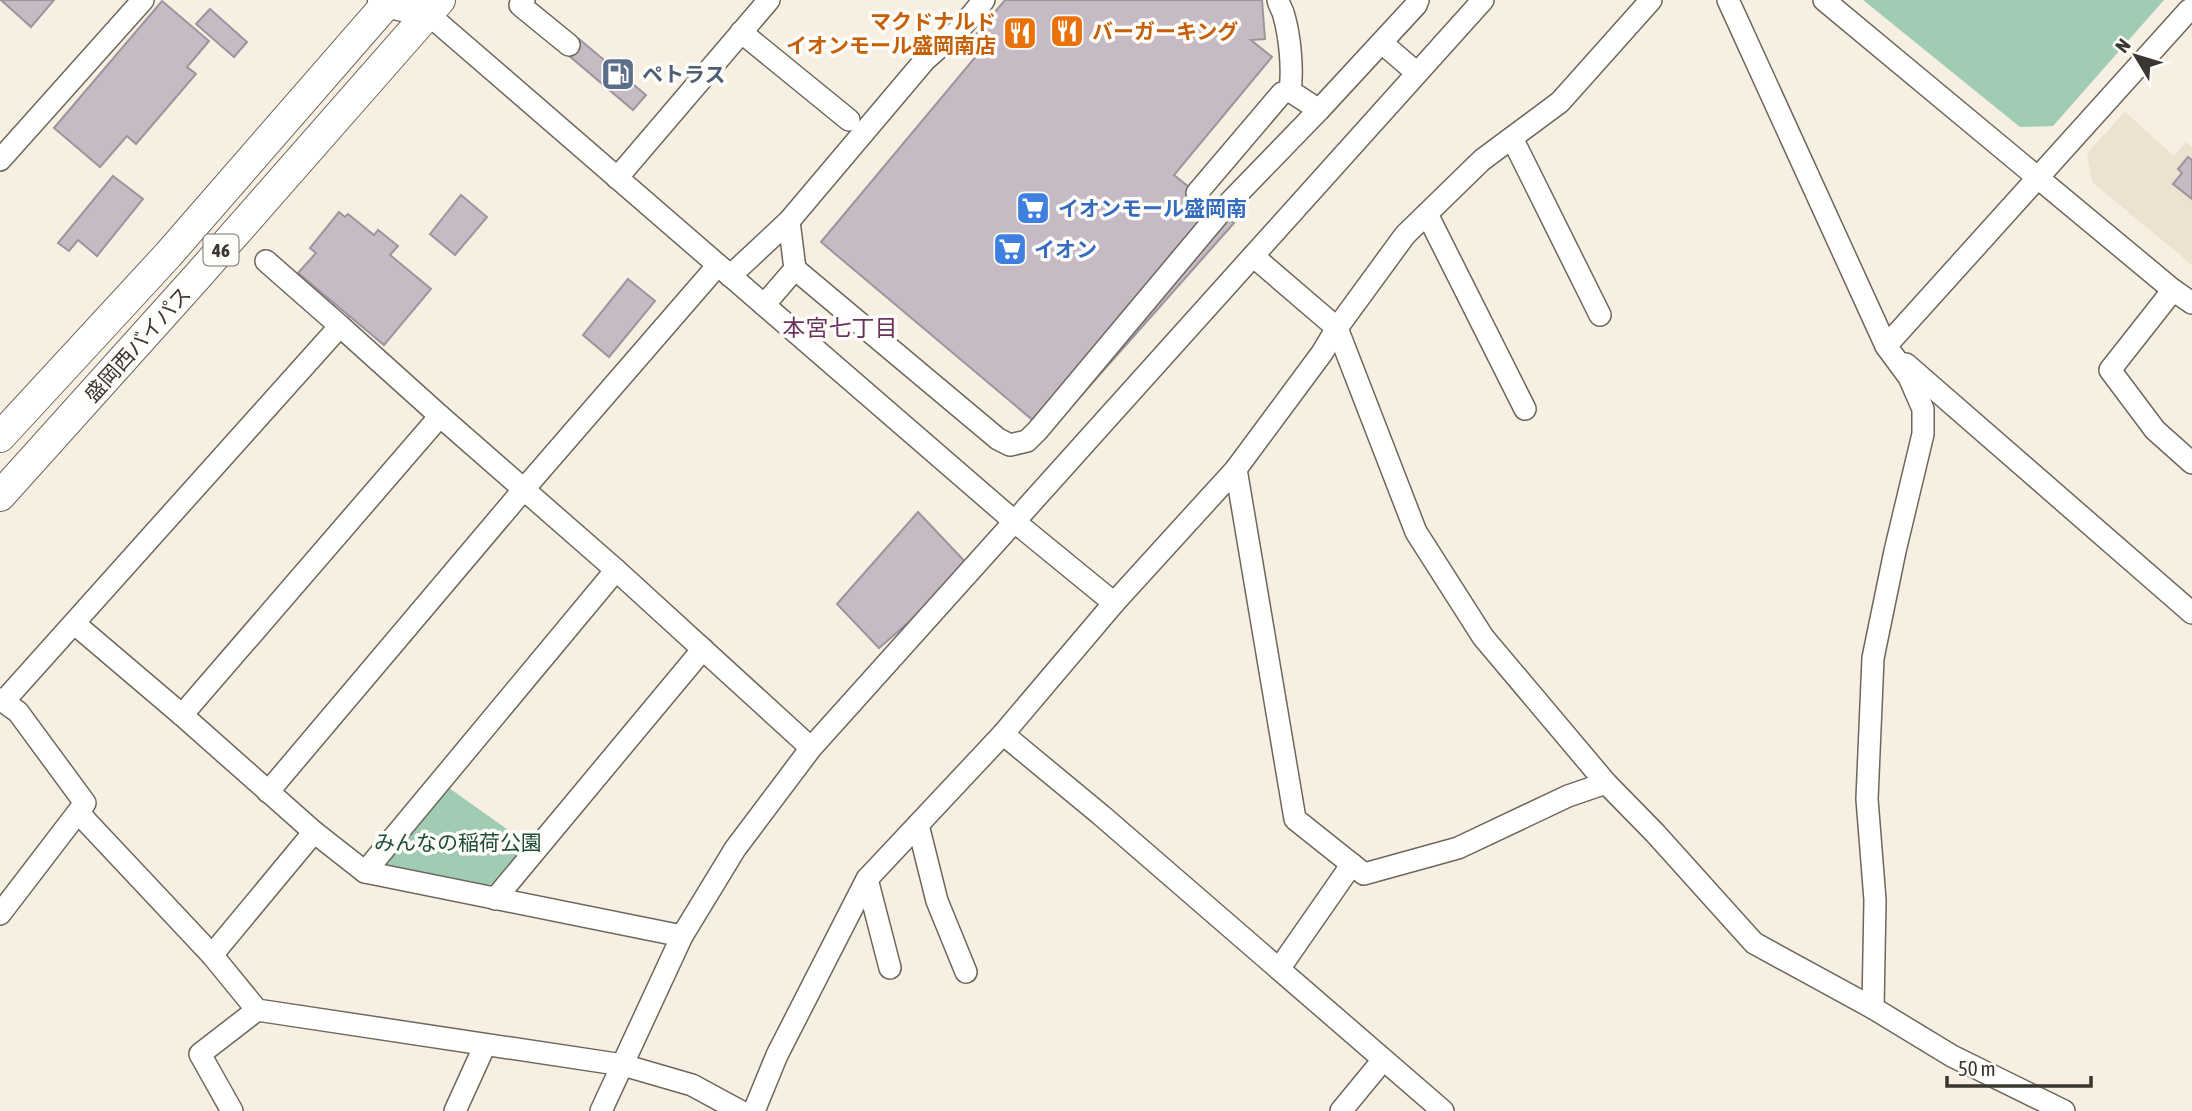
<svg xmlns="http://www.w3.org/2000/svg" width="2192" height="1111" font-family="'Asap Condensed','Noto Sans JP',sans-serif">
  <rect width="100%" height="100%" fill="#f6efe2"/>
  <path fill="#ece2cf" d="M2125,112l49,44 12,-14 6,5v118l-100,-83 -5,-29z"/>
  <g fill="#9fccb3">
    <path d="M1863,0h301l-111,126 -33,1z"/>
    <path d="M449,788l79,56 -31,40 -11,1 -97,-16 -2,-6z"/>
  </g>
  <g fill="#c6bbc4" stroke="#9e949d" stroke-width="2">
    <path d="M1,0h53l-23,27z"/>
    <path d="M1005,0h257l3,39 -14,1 21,17 -98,118 60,48 -186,210 -227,-191 162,-194 -11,-9z"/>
    <path d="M162,1l47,40 -22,26 9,7 -60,70 -9,-8 -27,31 -46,-39z"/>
    <path d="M210,9l37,33 -13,15 -38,-33z"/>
    <path d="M579,39l67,56 -13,15 -66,-56z"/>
    <path d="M2188,157l4,3v39l-19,-15 9,-11 -4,-4z"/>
    <path d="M113,176l30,23 -46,57 -19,-16 -9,11 -11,-8z"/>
    <path d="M461,195l26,22 -32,38 -25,-21z"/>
    <path d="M339,212l6,5 3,-3 26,21 4,-5 20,16 -8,9 41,34 -47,56 -86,-72 18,-20 -6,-5z"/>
    <path d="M628,279l27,22 -46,56 -26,-22z"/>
    <path d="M918,512l53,56 -92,80 -42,-44z"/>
  </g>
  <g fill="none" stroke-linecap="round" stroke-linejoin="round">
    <g stroke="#6d675c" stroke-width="24">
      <g id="minor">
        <path d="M524,0l-4,5 49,40"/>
        <path d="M1278,0c1,6 5,10 6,16 6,21 9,54 6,75"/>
        <path d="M1728,0l158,346 23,31 14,32v25l-28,117 -22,107 -6,141 8,101 -2,108"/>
        <path d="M1824,0l349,290 19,13"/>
        <path d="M428,14l587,508 99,81"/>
        <path d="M741,32l108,88"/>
        <path d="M1382,43l35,30"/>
        <path d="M1512,138l88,177"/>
        <path d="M0,160l143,-160"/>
        <path d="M617,178l152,-178"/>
        <path d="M1197,193l85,-100 8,-2 29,19"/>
        <path d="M1427,214l98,195"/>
        <path d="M1253,256l84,72 79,204 67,105 123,146 49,50 99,110 119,65 79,48 112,55"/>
        <path d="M266,261l74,65"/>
        <path d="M795,269l203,170 12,6 17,-4 11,-11 186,-222 95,-98 97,-105 2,-5"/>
        <path d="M730,276l59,-55 136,-161 34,-30 25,-30"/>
        <path d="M2173,290l-63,80 45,60 37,33"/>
        <path d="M764,305l31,-36 -6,-48"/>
        <path d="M1886,346l303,-336 3,2"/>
        <path d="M1906,364l286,249"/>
        <path d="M1236,469l59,350 69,55 94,-26 110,-52 38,-13"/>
        <path d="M75,624l107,91 132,117 51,40 317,64"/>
        <path d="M0,699l18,13 67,91 -85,111"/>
        <path d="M4,701l336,-375 100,90 176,154 195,178"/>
        <path d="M182,715l258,-299"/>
        <path d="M1003,734l98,81 342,296"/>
        <path d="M268,792l256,-303 194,-224"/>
        <path d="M79,812l8,10 125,133 45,55 366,55 69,20 48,26"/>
        <path d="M918,825l19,76 29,71"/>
        <path d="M365,872l251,-302"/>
        <path d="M867,879l23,89"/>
        <path d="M495,899l208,-250"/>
        <path d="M212,955l102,-123"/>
        <path d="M1279,969l73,-105"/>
        <path d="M232,1111l-32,-57 57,-44"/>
        <path d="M455,1111l30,-66"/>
        <path d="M601,1111l81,-175 53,-87 76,-101 672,-748"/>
        <path d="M754,1111l23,-56 90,-176 136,-145 111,-131 122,-134 86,-116 15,-25 68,-93 77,-75 78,-58 91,-102"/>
        <path d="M1341,1111l42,-51"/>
      </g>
    </g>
    <g stroke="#6d675c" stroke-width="29">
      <path id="major" d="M381,0l5,4 42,10"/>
    </g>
    <g stroke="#6d675c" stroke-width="32">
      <g id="highway">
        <path d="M0,437l168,-182 222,-255"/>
        <path d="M0,496l196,-218 244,-278"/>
      </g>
    </g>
    <use href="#minor" stroke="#fff" stroke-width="21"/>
    <use href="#major" stroke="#fff" stroke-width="26"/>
    <use href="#highway" stroke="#fff" stroke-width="30"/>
  </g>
  <defs>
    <g id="restaurant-square" transform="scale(1.75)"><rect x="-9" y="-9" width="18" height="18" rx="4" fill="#e8710a" stroke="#fefdfa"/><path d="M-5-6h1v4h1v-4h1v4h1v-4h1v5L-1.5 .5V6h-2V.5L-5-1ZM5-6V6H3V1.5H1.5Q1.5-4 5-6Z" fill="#fff"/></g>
    <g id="fuel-square" transform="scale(1.75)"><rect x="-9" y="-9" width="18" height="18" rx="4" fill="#5c6f8a" stroke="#fefdfa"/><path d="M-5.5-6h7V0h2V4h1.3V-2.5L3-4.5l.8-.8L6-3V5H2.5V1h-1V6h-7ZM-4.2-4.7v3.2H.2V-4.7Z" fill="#fff"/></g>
    <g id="supermarket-square" transform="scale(1.75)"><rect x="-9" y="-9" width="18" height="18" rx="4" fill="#3f7fe0" stroke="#fefdfa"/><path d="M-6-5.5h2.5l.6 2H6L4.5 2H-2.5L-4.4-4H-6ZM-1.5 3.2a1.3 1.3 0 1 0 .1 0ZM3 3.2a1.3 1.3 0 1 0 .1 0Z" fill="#fff"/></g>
  </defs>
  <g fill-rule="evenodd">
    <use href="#restaurant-square" x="1067" y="31"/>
    <use href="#restaurant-square" x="1020" y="33"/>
    <use href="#fuel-square" x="618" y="74"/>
    <use href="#supermarket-square" x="1033" y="208"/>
    <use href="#supermarket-square" x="1010" y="249"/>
  </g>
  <g text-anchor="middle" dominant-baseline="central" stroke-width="7" stroke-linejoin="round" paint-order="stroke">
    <rect fill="#fefdfa" stroke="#75726e" stroke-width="2" x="203.5" y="234.5" width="35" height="31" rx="5"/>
    <g font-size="19" font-weight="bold" fill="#3a3732">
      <text x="221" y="250">46</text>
    </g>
    <g font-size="21" font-weight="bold" fill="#c56008" stroke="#fefdfa" text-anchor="end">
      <text x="996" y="21">マクドナルド<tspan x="996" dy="24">イオンモール盛岡南店</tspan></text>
      <text x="1092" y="31" text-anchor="start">バーガーキング</text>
    </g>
    <g font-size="21" font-weight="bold" fill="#4e5e75" stroke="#fefdfa" text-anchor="start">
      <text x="642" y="74">ペトラス</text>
    </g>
    <g font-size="21" font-weight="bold" fill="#366cbe" stroke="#fefdfa" text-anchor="start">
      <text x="1058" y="208">イオンモール盛岡南</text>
      <text x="1034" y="249">イオン</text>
    </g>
    <g font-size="21" fill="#3a3732" stroke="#fefdfa">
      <text transform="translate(137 344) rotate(-48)">盛岡西バイパス</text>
    </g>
    <g font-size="21" fill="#1c4d35" stroke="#fefdfa">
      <text x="458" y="842">みんなの稲荷公園</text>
    </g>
    <g font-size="23" fill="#6a315c" stroke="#fefdfa">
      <text x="840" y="328">本宮七丁目</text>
    </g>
  </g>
  <g transform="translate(2136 56) rotate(308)" stroke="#fefdfa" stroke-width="5" paint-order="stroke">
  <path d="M0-5L12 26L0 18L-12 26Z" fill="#3a3732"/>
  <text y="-10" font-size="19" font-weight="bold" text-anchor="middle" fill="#3a3732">N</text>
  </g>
  <path d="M1947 1076v10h144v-10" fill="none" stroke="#3a3732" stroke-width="3.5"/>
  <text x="1958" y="1076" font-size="21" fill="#3a3732" stroke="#fefdfa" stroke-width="5" paint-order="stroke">50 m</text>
</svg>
